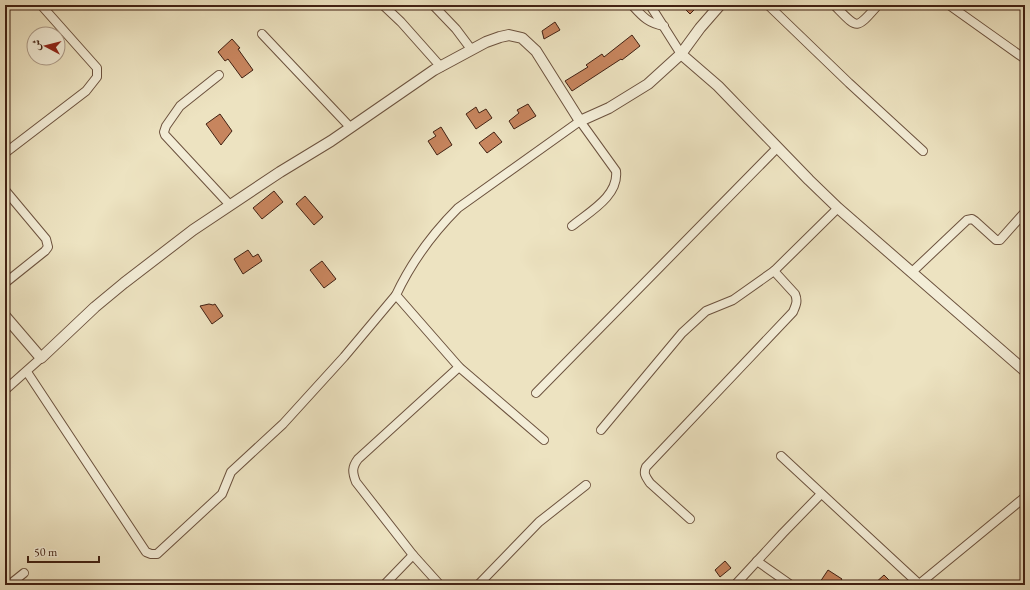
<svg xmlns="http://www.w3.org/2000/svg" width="1030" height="590" font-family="'EB Garamond',Amiri,serif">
  <rect width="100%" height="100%" fill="#ede3c1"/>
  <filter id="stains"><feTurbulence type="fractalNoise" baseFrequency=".005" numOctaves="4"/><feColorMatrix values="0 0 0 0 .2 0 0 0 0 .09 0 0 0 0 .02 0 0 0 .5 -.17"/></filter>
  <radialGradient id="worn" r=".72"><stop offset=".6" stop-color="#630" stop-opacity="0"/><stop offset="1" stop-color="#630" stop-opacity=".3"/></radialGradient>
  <g fill="#c7855e" stroke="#412113">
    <path d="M681,5h18l-9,9z"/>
    <path d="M555,22l5,8 -16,9 -2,-8z"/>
    <path d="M632,35l8,11 -18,14 -1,-1 -49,32 -7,-10 23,-14 -2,-2 16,-11 2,3z"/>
    <path d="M232,39l8,9 -2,1 15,21 -11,8 -14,-19 -3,2 -7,-9z"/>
    <path d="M528,104l8,12 -22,13 -5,-8 10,-8 -2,-3z"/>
    <path d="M476,107l3,6 7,-4 6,9 -16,11 -10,-15z"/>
    <path d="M220,114l12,17 -11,14 -15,-21z"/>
    <path d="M441,127l11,18 -15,10 -9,-14 8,-5 -3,-4z"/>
    <path d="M494,132l8,10 -15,11 -8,-10z"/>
    <path d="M274,191l9,11 -21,17 -9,-11z"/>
    <path d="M305,196l18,21 -9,8 -18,-21z"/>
    <path d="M248,250l5,7 5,-3 4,7 -19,13 -9,-15z"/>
    <path d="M322,261l14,18 -12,9 -14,-18z"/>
    <path d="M209,304l4,1 2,-1 8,12 -11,8 -12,-18z"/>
    <path d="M725,561l6,7 -11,9 -5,-7z"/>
    <path d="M828,570l14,9 -4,6h-20z"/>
    <path d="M884,575l10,10h-21z"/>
  </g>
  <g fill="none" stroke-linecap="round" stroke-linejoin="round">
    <g stroke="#6c523e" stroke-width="10">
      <g id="minor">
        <path d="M383,5l18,17 40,45"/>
        <path d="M433,5l23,24 15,20"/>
        <path d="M632,5c11,12 16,18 32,21"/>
        <path d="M650,5l31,49"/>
        <path d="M768,5l81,78 74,68"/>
        <path d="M834,5c24,24 21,26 44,0"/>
        <path d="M949,5l76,54"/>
        <path d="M262,34l88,93"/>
        <path d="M219,75l-39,31 -14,20 -2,6 1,3 65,70"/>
        <path d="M5,153l81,-62 11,-14v-9l-56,-63"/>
        <path d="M5,190l41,49 2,8 -3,4 -40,32"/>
        <path d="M912,272l55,-52 5,-1 3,2 21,19h4l25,-28"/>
        <path d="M27,372l119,180 5,2h6l65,-60 9,-22 52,-48 61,-67 52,-62"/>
        <path d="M5,390l36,-32"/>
        <path d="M536,393l241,-245"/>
        <path d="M601,430l81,-97 24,-22 27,-11 41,-29 64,-63"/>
        <path d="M544,440l-85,-73 -63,-72c15,-32 37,-62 62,-87l122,-87 36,50c3,25 -27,41 -44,55"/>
        <path d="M781,456l138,128"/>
        <path d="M690,519l-40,-36c-4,-6 -7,-9 -4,-16l147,-155c3,-7 5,-11 2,-18l-21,-23"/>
        <path d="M757,561l34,24"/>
        <path d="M9,585l15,-12"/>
        <path d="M384,585l29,-30"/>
        <path d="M440,585l-27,-30 -57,-73c-4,-10 -4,-15 2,-23l101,-92"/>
        <path d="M478,585l61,-63 47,-37"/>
        <path d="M735,585l48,-52 38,-39"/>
        <path d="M918,585l107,-88"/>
      </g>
    </g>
    <g stroke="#6c523e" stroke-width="12">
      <g id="tertiary">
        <path d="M681,54l37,32 91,94 29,28 187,163"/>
        <path d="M5,316l36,42 54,-51 29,-24 69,-53 87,-58 51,-31 103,-71 52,-28 14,-5 9,-2 13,3 14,13 44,70 29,-13 39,-24 33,-30 19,-26 20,-23"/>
      </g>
    </g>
    <use href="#minor" stroke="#f3edd7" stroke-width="8"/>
    <use href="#tertiary" stroke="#f3edd7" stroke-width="10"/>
  </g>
  <rect width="1030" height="590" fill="none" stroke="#ede3c1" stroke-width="20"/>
  <rect x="6" y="6" width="1018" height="578" fill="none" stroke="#412113" stroke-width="2"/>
  <rect x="10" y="10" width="1010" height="570" fill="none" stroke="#412113"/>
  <g transform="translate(46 46) rotate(277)"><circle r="19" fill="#f3edd7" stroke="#ac9b89"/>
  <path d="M0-3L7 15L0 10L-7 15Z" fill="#8f2418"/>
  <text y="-6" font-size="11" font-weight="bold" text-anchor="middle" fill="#412113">ش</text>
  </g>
  <path d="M28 556v6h71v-6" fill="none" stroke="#412113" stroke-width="2"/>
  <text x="34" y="556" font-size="12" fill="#412113" stroke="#f3edd7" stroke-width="3" paint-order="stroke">50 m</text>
  <rect width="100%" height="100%" filter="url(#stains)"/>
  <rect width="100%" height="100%" fill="url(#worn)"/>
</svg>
